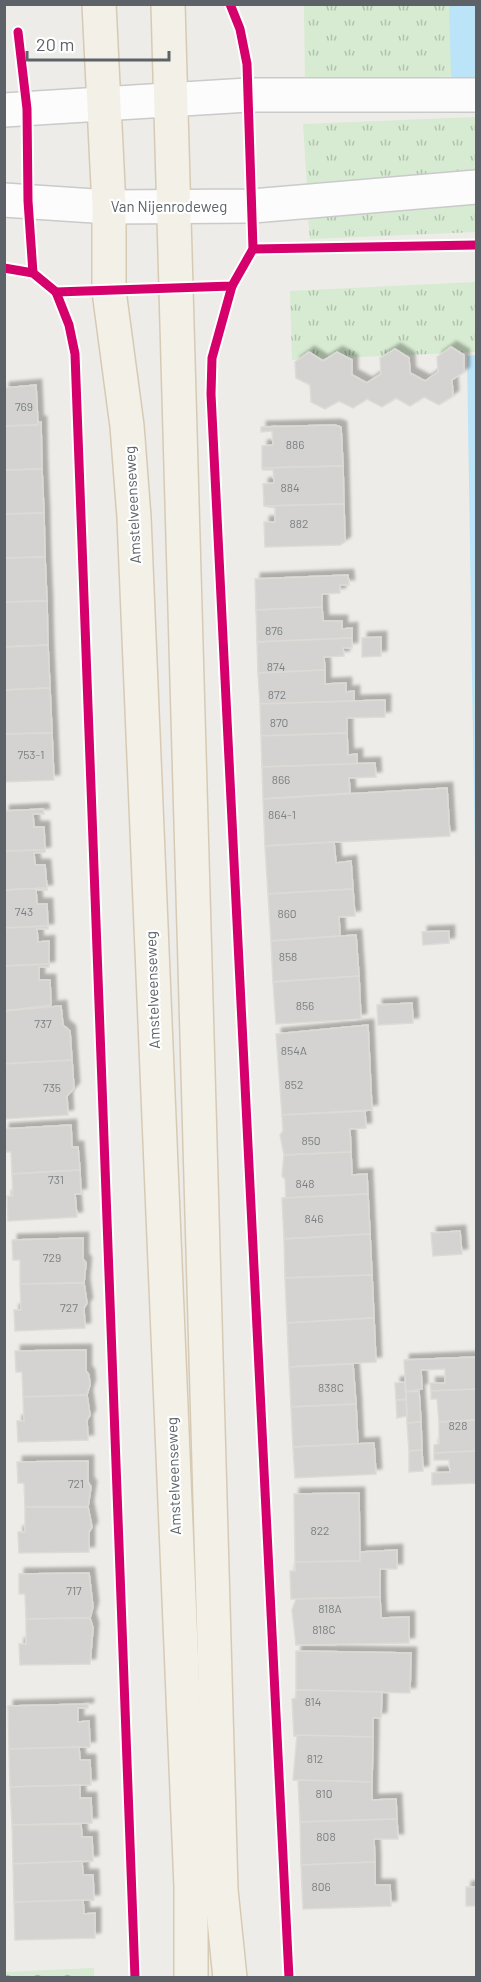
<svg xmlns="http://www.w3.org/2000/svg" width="481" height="1982" font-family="Barlow,sans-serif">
  <defs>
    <pattern id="grass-tufts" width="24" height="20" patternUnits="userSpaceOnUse" patternTransform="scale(1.5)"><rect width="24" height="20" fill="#d6ebd1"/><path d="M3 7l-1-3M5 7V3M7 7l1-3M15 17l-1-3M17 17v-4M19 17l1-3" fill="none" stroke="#b1c2ad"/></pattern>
    <pattern id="park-crowns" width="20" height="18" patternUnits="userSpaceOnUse" patternTransform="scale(1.5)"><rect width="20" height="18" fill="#d6ebd1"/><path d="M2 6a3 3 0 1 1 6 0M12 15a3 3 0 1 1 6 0" fill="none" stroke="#b1c2ad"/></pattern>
    <filter id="shadow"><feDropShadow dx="5.5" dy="-5.5" stdDeviation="1.5" flood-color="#0004"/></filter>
  </defs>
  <rect width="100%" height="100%" fill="#edece8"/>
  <g fill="url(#grass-tufts)">
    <path d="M304,5h172v71l-171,4z"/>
    <path d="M476,117v57l-169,12 -4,-62z"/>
    <path d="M476,204v28l-166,7 -2,-22z"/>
    <path d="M476,282v70l-184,8 -2,-69z"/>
  </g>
  <path fill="url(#park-crowns)" d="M94,1968v9h-89v-5z"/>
  <path fill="#bbe4f8" d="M476,355v571l-9,-570z"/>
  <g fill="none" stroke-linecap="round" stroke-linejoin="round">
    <path stroke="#bbe4f8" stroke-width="50" d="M474,4l2,68"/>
  </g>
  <g fill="#d4d3d1" stroke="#dddbd6" stroke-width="1.5" filter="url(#shadow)">
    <path d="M451,347l13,8v17l-12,8 1,16 -14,9 -15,-8 -14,9 -14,-8 -14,9 -15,-8 -14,9 -14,-7 -14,8 -14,-7 -1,-17 -14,-7 -1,-16 14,-10 14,9 14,-9 15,8v15l15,8 14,-9 -1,-16 15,-9 14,9 1,15 15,8 13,-9 -1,-15z"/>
    <path d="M36,385l2,40 -34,1v-38z"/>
    <path d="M38,422h3l1,47 -38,1v-44l34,-1z"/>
    <path d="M335,425l6,2 2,39 -81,2v-22l11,-1 -1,-14 -11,1v-5z"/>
    <path d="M343,466l1,38 -80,2 -1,-22 11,-1 -1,-13h-10l-1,-2z"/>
    <path d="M42,469l2,44 -40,1v-44z"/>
    <path d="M344,504l1,38 -5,3 -75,2 -1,-25h11v-14l-11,-2z"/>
    <path d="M44,513l1,44 -41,1v-44z"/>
    <path d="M45,557l2,44 -43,1v-44z"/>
    <path d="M348,575l1,10h-9v8l-18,1v13l-66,3 -1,-31z"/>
    <path d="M47,601l1,44 -44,2v-45z"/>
    <path d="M322,607l1,14h19v8l10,-1v10l-95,4 -1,-32z"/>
    <path d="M381,637v19l-19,1v-19z"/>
    <path d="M352,638v10h-9l1,8 -20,1 1,13 -67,3 -1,-31z"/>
    <path d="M48,645l2,43 -46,2v-43z"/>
    <path d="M325,670v14l21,-1v9l8,-1v10l-94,3 -2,-31z"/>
    <path d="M50,688l2,45 -48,1v-44z"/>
    <path d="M385,700v17l-38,1v15l-86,3 -1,-32z"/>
    <path d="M52,733l2,47 -50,2v-48z"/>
    <path d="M347,733l1,22 9,-1v10l-95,3 -1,-31z"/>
    <path d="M375,763l1,14 -27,1 1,15 -87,6 -1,-32z"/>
    <path d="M447,788l3,48 -185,10 -2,-47z"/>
    <path d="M43,809l1,5h-11l1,13h10l1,23 -41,1v-40z"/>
    <path d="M334,842l2,21 15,-2 2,28 -85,5 -3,-48z"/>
    <path d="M45,850v2l-11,1 1,12h10l2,23 -43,2v-39z"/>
    <path d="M47,888v2h-11l1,14h10l1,22 -44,2v-38z"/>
    <path d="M353,889l2,27 -16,1 1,19 -69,5 -3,-47z"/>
    <path d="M48,926v3h-11l1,13 11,-1v23l-45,2v-38z"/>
    <path d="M449,931v12l-26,2 -1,-13z"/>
    <path d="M356,935l3,41 -86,6 -2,-41z"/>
    <path d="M49,964v3h-10v13h11l1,25 -47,6v-45z"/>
    <path d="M359,976l2,43 -85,5 -3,-42z"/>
    <path d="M412,1003l1,20 -35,2 -1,-20z"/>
    <path d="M61,1006l2,19 7,6 2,29 -68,4v-53z"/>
    <path d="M368,1025l4,85 -90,5 -6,-81z"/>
    <path d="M72,1060l2,28 -7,8 1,19 -64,4v-55z"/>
    <path d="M365,1111l1,17 -16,1 1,23 -67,3 -4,-20 3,-4 -1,-16z"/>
    <path d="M71,1125l1,22h6l2,23 -68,4 -1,-22h-7v-23z"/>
    <path d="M351,1152l1,23 15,-1 1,20 -82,4 -1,-19 -3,-3 2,-21z"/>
    <path d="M80,1170l1,24h-6l2,23 -69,4 -1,-25h6l-1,-22z"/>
    <path d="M368,1194l2,40 -86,5 -2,-41z"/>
    <path d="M460,1231l2,23 -29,2 -2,-23z"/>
    <path d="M370,1234l2,41 -87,3 -1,-39z"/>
    <path d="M83,1238v21l3,4 -2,20 -64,1v-24h-7l-1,-20z"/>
    <path d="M372,1275l2,43 -87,5 -2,-45z"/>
    <path d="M84,1283l3,20 -3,5 1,20 -70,3 -1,-21h7l-1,-26z"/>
    <path d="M374,1318l2,44 -87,5 -2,-44z"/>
    <path d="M86,1350v21l3,4 1,10 -3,10 -64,2 -1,-25h-6l-1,-21z"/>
    <path d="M476,1357v32l-45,2 -1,-8h15v-14l-24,1 1,19 -16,3 -2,-32z"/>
    <path d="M353,1364l3,40 -65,3 -2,-40z"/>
    <path d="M405,1382l1,18h-10l-1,-17z"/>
    <path d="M476,1389v31l-37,2 -2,-23h-6v-8z"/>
    <path d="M419,1391l2,31 -14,1 -1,-31z"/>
    <path d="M87,1395l3,20 -3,5 1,20 -70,2 -1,-21h7l-1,-24z"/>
    <path d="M396,1400h10l1,16 -10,2z"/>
    <path d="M356,1404l2,40 -65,3 -2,-40z"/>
    <path d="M476,1420v31l-42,2v-8l5,-1v-22z"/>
    <path d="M421,1422l1,28 -13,1 -2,-28z"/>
    <path d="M374,1443l2,31 -81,4 -2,-31z"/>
    <path d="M422,1450l1,21 -14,1v-21z"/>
    <path d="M476,1451v32l-44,2v-12l18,-1 -1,-12h-15v-7z"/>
    <path d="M88,1461v21l3,5 -3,20h-63l-1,-24h-6l-1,-21z"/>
    <path d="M359,1493l1,68 -65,1 -1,-68z"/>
    <path d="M25,1507h63l4,20 -3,5v20l-70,1 -1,-21h7z"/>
    <path d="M397,1550v19h-17v28l-89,2 -1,-28h5v-9l65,-1v-9z"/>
    <path d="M89,1573l4,34 -3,11 -64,1 -1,-25h-6v-20z"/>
    <path d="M380,1597l1,21 28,-1v26l-113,2 -4,-35 4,-11z"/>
    <path d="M90,1618l3,10 -3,36 -70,1 -1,-21h7v-25z"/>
    <path d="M296,1651l115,2 -1,40 -114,-3z"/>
    <path d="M296,1690l86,2 -1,26h-8v19l-79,-1 -2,-37 4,-1z"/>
    <path d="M88,1704v4h-10v14l11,-1 1,26 -81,2 -1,-43z"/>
    <path d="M297,1735l76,2 -1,45 -79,-2z"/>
    <path d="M79,1747l1,13h10l1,25 -81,2 -1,-38z"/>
    <path d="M298,1780l74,2v18l24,-1 1,20 -97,3z"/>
    <path d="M80,1785v13h11l1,25 -80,2 -2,-38z"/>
    <path d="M397,1819l1,20h-24l1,23 -74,3 -1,-43z"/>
    <path d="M81,1824l1,13h10l1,24 -80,3 -1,-39z"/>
    <path d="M82,1861l1,14h10l1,25 -80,2 -1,-38z"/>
    <path d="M375,1862v23h15l1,21 -88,3 -2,-44z"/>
    <rect x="466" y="1887" width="10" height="19"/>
    <path d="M83,1900l1,14 11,-1v25l-80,2 -1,-38z"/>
  </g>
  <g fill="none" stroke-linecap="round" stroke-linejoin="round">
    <g stroke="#cacaca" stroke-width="36">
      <g id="minor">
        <path d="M4,110l244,-15h228"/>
        <path d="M4,200l105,7 143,-1 224,-19"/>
      </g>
    </g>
    <g stroke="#d7cab4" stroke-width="36">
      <g id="major">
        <path d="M99,4l10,203v84l18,135 7,91 57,1370v91"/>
        <path d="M168,4l53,1886 9,88"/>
      </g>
    </g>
    <use href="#minor" stroke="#fcfcfc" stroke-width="33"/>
    <use href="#major" stroke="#f3f0e8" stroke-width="33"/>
    <g stroke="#fff" stroke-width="13">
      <g id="cycleway">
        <path d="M18,32l9,77 1,92 5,72"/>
        <path d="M253,249l223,-4"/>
        <path d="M4,268l29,5 23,19 176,-6 21,-37 -6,-185 -7,-35 -10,-25"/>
        <path d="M232,286l-20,72 -1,36 78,1584"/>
        <path d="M56,292l13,33 6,29 60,1624"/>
      </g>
    </g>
    <use href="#cycleway" stroke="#d6006c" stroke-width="9"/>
  </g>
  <g text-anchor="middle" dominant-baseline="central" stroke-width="4.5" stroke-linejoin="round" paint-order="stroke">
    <g font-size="12" fill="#7b8082">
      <text x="24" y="406">769</text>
      <text x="295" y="444">886</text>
      <text x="290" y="487">884</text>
      <text x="299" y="523">882</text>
      <text x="274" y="630">876</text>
      <text x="276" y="666">874</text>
      <text x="277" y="694">872</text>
      <text x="279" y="722">870</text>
      <text x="31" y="754">753-1</text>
      <text x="281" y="779">866</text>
      <text x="282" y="814">864-1</text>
      <text x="24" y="911">743</text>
      <text x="287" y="913">860</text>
      <text x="288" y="956">858</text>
      <text x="305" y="1005">856</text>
      <text x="43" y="1023">737</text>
      <text x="294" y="1050">854A</text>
      <text x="294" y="1084">852</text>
      <text x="52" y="1087">735</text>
      <text x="311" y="1140">850</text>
      <text x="56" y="1179">731</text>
      <text x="305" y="1183">848</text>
      <text x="314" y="1218">846</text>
      <text x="52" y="1257">729</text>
      <text x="69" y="1307">727</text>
      <text x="331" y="1387">838C</text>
      <text x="458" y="1425">828</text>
      <text x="76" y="1483">721</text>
      <text x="320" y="1530">822</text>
      <text x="74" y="1590">717</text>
      <text x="330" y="1608">818A</text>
      <text x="324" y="1629">818C</text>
      <text x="313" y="1701">814</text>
      <text x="315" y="1758">812</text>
      <text x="324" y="1793">810</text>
      <text x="326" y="1836">808</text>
      <text x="321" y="1886">806</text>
    </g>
    <g font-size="15" fill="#5c6267" stroke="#fff">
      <text x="169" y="206">Van Nijenrodeweg</text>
      <text transform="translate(132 505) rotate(-93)">Amstelveenseweg</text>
      <text transform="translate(152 990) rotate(-92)">Amstelveenseweg</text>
      <text transform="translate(173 1476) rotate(-92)">Amstelveenseweg</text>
    </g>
  </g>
  <rect width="481" height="1982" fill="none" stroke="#5c6267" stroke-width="12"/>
  <path d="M27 51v9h142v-9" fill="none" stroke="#5c6267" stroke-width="3"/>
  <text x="36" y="51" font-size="18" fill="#5c6267" stroke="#ffffff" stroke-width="4.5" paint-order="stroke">20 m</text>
</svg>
